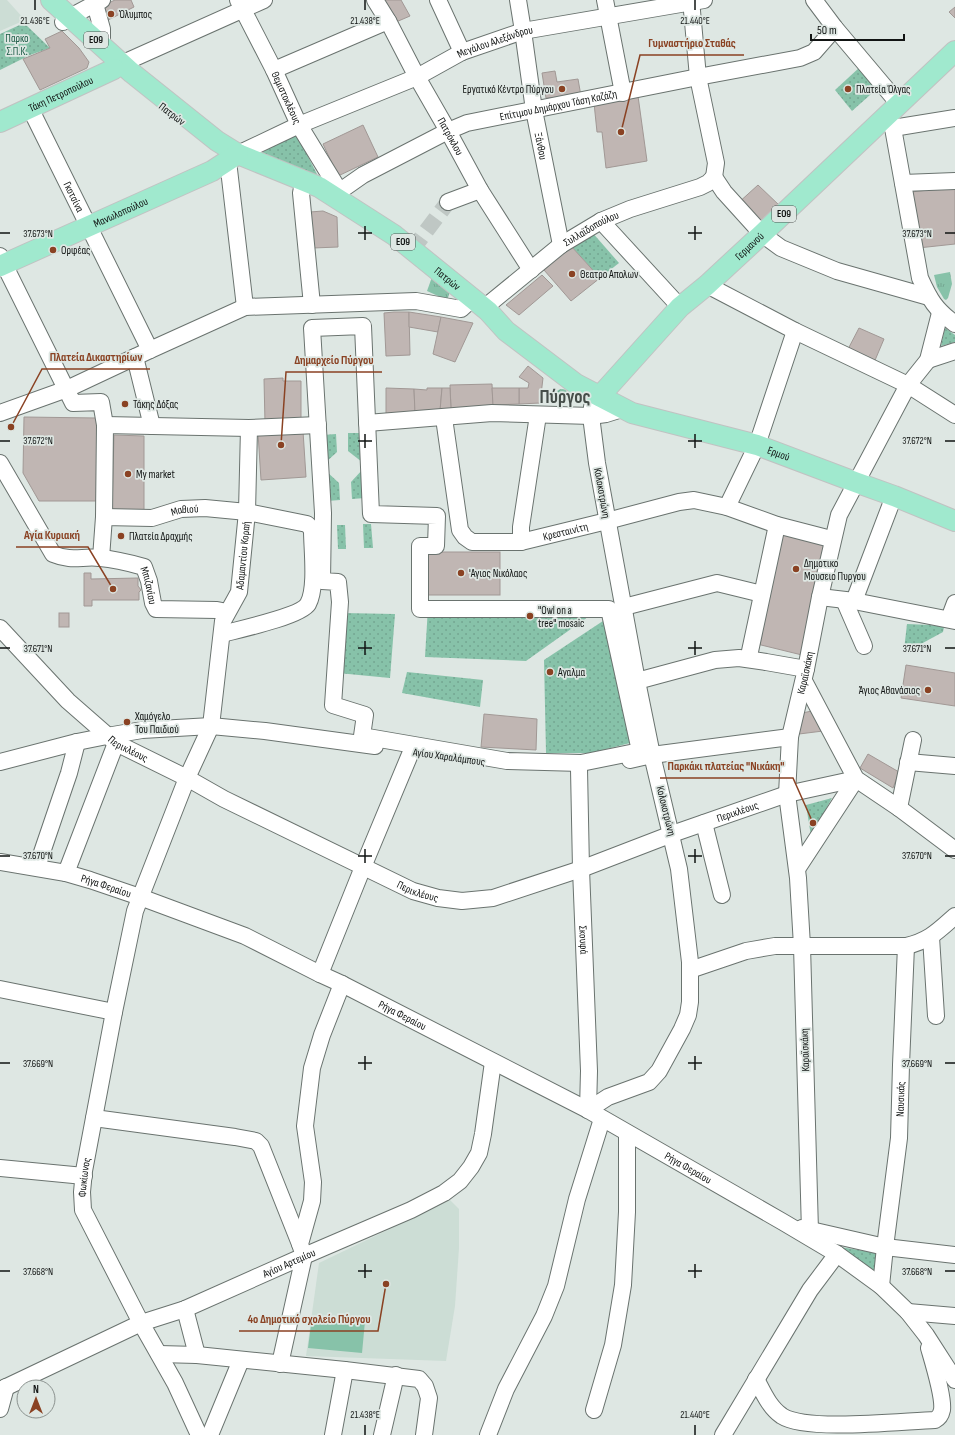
<svg xmlns="http://www.w3.org/2000/svg" width="955" height="1435" font-family="'Sofia Sans Condensed',sans-serif">
  <defs>
    <pattern id="grass-tufts" width="24" height="20" patternUnits="userSpaceOnUse"><rect width="24" height="20" fill="#87c2a9"/><path d="M3 7l-1-3M5 7V3M7 7l1-3M15 17l-1-3M17 17v-4M19 17l1-3" fill="none" stroke="#74a691"/></pattern>
    <pattern id="park-dots" width="8" height="8" patternUnits="userSpaceOnUse"><rect width="8" height="8" fill="#87c2a9"/><path d="M2 2h.1M6 6h.1" fill="none" stroke="#74a691" stroke-width="1.8" stroke-linecap="round"/></pattern>
    <pattern id="garden-furrows" width="10" height="10" patternUnits="userSpaceOnUse"><rect width="10" height="10" fill="#87c2a9"/><path d="M-1 1l2-2M0 10L10 0M9 11l2-2" fill="none" stroke="#74a691"/></pattern>
  </defs>
  <rect width="100%" height="100%" fill="#dee7e3"/>
  <g fill="#ccddd5">
    <path d="M0,0h7l18,20 -25,11z"/>
    <path d="M450,1200l9,9v39l-4,58 -9,55 -140,-5 13,-93z"/>
  </g>
  <g fill="url(#grass-tufts)">
    <path d="M950,272l2,12 -4,14 -2,2 -2,-1 -7,-12 -3,-12z"/>
    <path d="M432,277l18,15 -3,8 -20,-9z"/>
  </g>
  <g fill="url(#park-dots)">
    <path d="M24,23l26,25 -20,7 -30,15v-36z"/>
    <path d="M860,67l19,20 -27,24 -17,-21z"/>
    <path d="M297,135l22,43 -63,-23z"/>
    <path d="M591,231l28,32 -19,15 -29,-32z"/>
    <path d="M945,328l10,7v7l-14,4z"/>
    <path d="M348,433h13l1,29 -14,-11z"/>
    <path d="M336,434l1,18 -12,11 -2,-28z"/>
    <path d="M363,469l2,29 -13,1 -1,-17z"/>
    <path d="M326,471l13,12 1,17 -13,1z"/>
    <path d="M363,524h8l2,24h-9z"/>
    <path d="M337,525h8l1,24h-8z"/>
    <path d="M428,607l164,7 -66,47 -101,-4z"/>
    <path d="M342,613l53,1 -5,64 -52,-5z"/>
    <path d="M606,619l32,122 -47,12h-45l-2,-93z"/>
    <path d="M907,624l23,1 14,2 -1,5 -35,19 -4,-1z"/>
    <path d="M407,672l76,8 -3,27 -78,-14z"/>
    <path d="M832,798l-21,38 -5,-31z"/>
    <path d="M828,1245l49,8 -3,18z"/>
  </g>
  <circle fill="url(#garden-furrows)" cx="562" cy="396" r="7"/>
  <path fill="#87c2a9" d="M312,1317l53,4 -3,32 -54,-5z"/>
  <g fill="#c0b6b3" stroke="#a19895">
    <path d="M115,0h16l3,7 -28,14 -6,-14z"/>
    <path d="M383,0h18l9,16 -14,6z"/>
    <path d="M955,7v11l-6,-6z"/>
    <path d="M62,31l17,17 10,14 -2,6 -47,22 -17,-31 27,-11 -5,-9z"/>
    <path d="M555,71l2,11 21,-3 3,17 -35,2 -4,-25z"/>
    <path d="M638,96l9,65 -41,7 -4,-36h-5l-3,-29z"/>
    <path d="M363,125l15,32 -40,19 -15,-32z"/>
    <path d="M758,185l22,21 -20,21 -23,-23z"/>
    <path d="M955,187v57l-37,4 -7,-56z"/>
    <path d="M323,211l14,6 1,30 -25,1 -3,-36z"/>
    <path d="M571,246l29,32 -29,23 -27,-31z"/>
    <path d="M542,275l11,11 -34,29 -13,-10z"/>
    <path d="M394,312h15l1,43 -24,1 -2,-43z"/>
    <path d="M409,312l32,5 -3,15 -29,-5z"/>
    <path d="M441,317l32,6 -18,39 -22,-8z"/>
    <path d="M859,328l25,11 -11,26 -27,-12z"/>
    <path d="M528,366l15,12 -3,25 -21,1v-16h9l1,-5 -10,-6z"/>
    <path d="M283,378v3h18v41l-36,1 -1,-44z"/>
    <path d="M492,384l1,21 -42,4 -1,-24z"/>
    <path d="M386,388l28,1 1,24 -29,3z"/>
    <path d="M427,388h15l-2,23 -25,2 -1,-24 13,1z"/>
    <path d="M442,388h8l1,21 -11,2z"/>
    <path d="M492,388h27v16l-26,1z"/>
    <path d="M24,417l73,1 1,83h-59l-16,-28z"/>
    <path d="M303,431l3,46 -45,3 -3,-47z"/>
    <path d="M114,435l30,1v76h-32z"/>
    <path d="M782,533l42,11 -22,111 -45,-11z"/>
    <rect x="423" y="552" width="77" height="43"/>
    <path d="M84,573h7v6l47,-1v8l3,4 -2,2v8h-47v6h-8z"/>
    <rect x="59" y="613" width="10" height="14"/>
    <path d="M906,665l49,8v33l-54,-8z"/>
    <path d="M812,711l11,20 -24,3 3,-21z"/>
    <path d="M484,714l53,5 -1,31 -55,-3z"/>
    <path d="M868,754l31,18 -6,16 -33,-20z"/>
  </g>
  <g fill="none" stroke-linecap="round" stroke-linejoin="round">
    <path stroke="#bfc7c4" stroke-width="16" stroke-dasharray="16 8" stroke-linecap="butt" d="M412,250l36,-48"/>
    <g stroke="#6a736f" stroke-width="18">
      <g id="minor">
        <path id="s1" d="M238,0l36,70 25,55 41,67"/>
        <path id="s2" d="M375,0l13,21 29,56 31,54 32,59 51,80"/>
        <path d="M438,0l24,52"/>
        <path id="s3" d="M518,0l5,31 11,79 27,135"/>
        <path d="M605,0l18,93"/>
        <path d="M691,0l7,77 18,86 -2,14"/>
        <path d="M814,0l21,28 64,76"/>
        <path d="M95,4l7,25v17"/>
        <path d="M63,22l7,-5 32,-17"/>
        <path d="M114,69l7,-5 143,-64"/>
        <path d="M274,70l114,-49"/>
        <path id="s4" d="M30,108l120,242"/>
        <path d="M887,115l6,13 27,150c10,22 15,31 35,46"/>
        <path d="M893,128l62,-10"/>
        <path id="s5" d="M238,154l61,-29 118,-48 45,-25 61,-21 181,-31"/>
        <path d="M228,161l17,146"/>
        <path d="M714,177l10,15 38,42 19,14 56,23 92,26"/>
        <path d="M903,183l52,-2"/>
        <path d="M302,188l-1,5 11,112"/>
        <path id="s6" d="M333,196l30,-21 85,-44 19,-8 231,-46 102,-19 14,-6 21,-24"/>
        <path d="M448,202l32,-12"/>
        <path d="M601,221l79,86"/>
        <path d="M0,256l73,147 28,-1 4,23"/>
        <path d="M707,285l88,46 113,54 47,30"/>
        <path id="s7" d="M484,308l77,-63 40,-24 29,-12 70,-22 8,-4 6,-6"/>
        <path d="M363,326l8,188 66,2 -1,30h-16v63h189l31,142 -59,12 -74,-2 -145,-25 3,-21 -32,-10 7,-103 -2,-20 -16,-1 1,-68 -11,-185z"/>
        <path d="M135,357l17,69"/>
        <path d="M928,360l27,-9"/>
        <path d="M0,413l67,-24 83,-39 95,-43 171,-6 45,8 12,-11"/>
        <path id="s8" d="M444,418l16,112 5,7 7,5h49l86,-21 72,-19 15,-2 33,7 50,18 54,14"/>
        <path d="M367,423l125,-10 99,3 15,-2 16,-5"/>
        <path id="s9" d="M0,463l53,91c19,8 29,2 47,4 15,1 30,5 44,9l5,14 4,22 3,6 61,1 10,2"/>
        <path d="M727,507l30,-62 38,-114"/>
        <path d="M104,517l1,-92 144,3 69,-3"/>
        <path d="M521,542v-15l17,-112"/>
        <path id="s10" d="M101,558l3,-41 48,1 29,-9 24,-1 42,4 60,12 3,3 2,4c0,18 5,57 -4,73 -7,12 -71,26 -86,30"/>
        <path d="M820,597l34,4 101,20"/>
        <path d="M844,600l20,46"/>
        <path d="M854,601l40,-105"/>
        <path d="M624,607l93,-24 45,11"/>
        <path d="M949,619l6,-16"/>
        <path id="s11" d="M0,628l68,73 48,42 71,35 37,21 189,92 25,7 24,3 31,-3 88,-29 91,-35 115,-40 69,-15"/>
        <path d="M749,656l28,-131"/>
        <path d="M637,681l78,-21 24,-2 27,4 40,7"/>
        <path d="M804,681l52,98 43,29 56,42"/>
        <path d="M630,760l22,-5 138,-18"/>
        <path d="M0,762l77,-20 30,-6 35,-6 69,-4 54,5 110,15"/>
        <path d="M908,762l47,4"/>
        <path id="s12" d="M579,769l2,100 8,202 -1,39"/>
        <path d="M899,808l14,-68"/>
        <path d="M704,823l18,72"/>
        <path id="s13" d="M0,862l66,11 24,7 50,17 105,39 75,38 22,10 246,126 195,112 54,32 44,32 27,26 18,23 29,45"/>
        <path d="M37,867l32,-94 8,-31"/>
        <path d="M797,869l59,-90"/>
        <path d="M66,873l50,-130"/>
        <path d="M931,937l5,79"/>
        <path d="M690,970l56,-19 29,-5h131c23,-5 32,-15 49,-30"/>
        <path d="M320,974l43,-107 48,-115"/>
        <path d="M0,989l114,23"/>
        <path d="M588,1110l20,-13 41,-15 10,-11 23,-42 6,-14 2,-13v-40l-11,-93 -27,-114 -15,-74 -40,-218 -6,-47 1,-9 8,-11"/>
        <path d="M94,1118l141,19 21,4 5,5 39,98"/>
        <path d="M0,1168l84,8"/>
        <path d="M802,1228l83,19 70,8"/>
        <path id="s14" d="M810,1231l-8,-285 -4,-68 -11,-84 3,-57 16,-68 14,-72 19,-82 69,-130 20,-25 12,-47"/>
        <path id="s15" d="M881,1286l4,-39 14,-109 2,-73 5,-119"/>
        <path d="M185,1309l12,46"/>
        <path d="M908,1312l47,4"/>
        <path d="M159,1354l38,1 148,15 74,9 6,7 4,12 -5,37"/>
        <path d="M280,1364l24,-108 -4,-12 12,-43 1,-19 -8,-56 7,-58 10,-33 20,-51"/>
        <path d="M756,1379c7,13 13,28 26,37 25,16 121,5 153,4 4,-2 6,-5 7,-10 2,-13 -9,-48 -13,-62"/>
        <path id="s16" d="M0,1390l141,-67 44,-14 119,-53 107,-46 33,-17 16,-12 11,-14 8,-14 4,-19 10,-72"/>
        <path d="M0,1409l6,-22"/>
        <path d="M594,1410l19,-65 10,-60 4,-73v-79"/>
        <path id="s17" d="M199,1435l-24,-52 -34,-60 -58,-113 -1,-18 2,-21 30,-159 21,-101 52,-133 24,-52 12,-105 16,-29 8,-80 2,-84"/>
        <path d="M210,1435l31,-75"/>
        <path d="M333,1435l12,-65"/>
        <path d="M382,1435l14,-60"/>
        <path d="M488,1435l18,-46 38,-73 12,-30 21,-87 25,-80"/>
        <path d="M723,1435l87,-145 27,-36"/>
      </g>
    </g>
    <g stroke="#c1c2c2" stroke-width="22">
      <g id="major">
        <path id="s18" d="M51,0l81,73 85,68 21,13 81,33 75,48 94,76 18,20 70,53 56,29 125,32 98,37 39,14 61,25"/>
        <path id="s19" d="M0,122l114,-53"/>
        <path id="s20" d="M0,266l212,-95 26,-17"/>
        <path id="s21" d="M600,396l80,-89 27,-22 55,-51 193,-183"/>
      </g>
    </g>
    <use href="#minor" stroke="#fff" stroke-width="16"/>
    <use href="#major" stroke="#a0e9ce" stroke-width="20"/>
  </g>
  <path fill="none" stroke="#111413" stroke-width="1.5" d="M35,0v10M365,0v10M695,0v10M365,226v14M695,226v14M0,233h10M358,233h14M688,233h14M945,233h10M365,434v14M695,434v14M0,441h10M358,441h14M688,441h14M945,441h10M365,641v14M695,641v14M0,648h10M358,648h14M688,648h14M945,648h10M365,849v14M695,849v14M0,856h10M358,856h14M688,856h14M945,856h10M365,1056v14M695,1056v14M0,1063h10M358,1063h14M688,1063h14M945,1063h10M365,1264v14M695,1264v14M0,1271h10M358,1271h14M688,1271h14M945,1271h10M365,1425v10M695,1425v10"/>
  <g fill="#8a4223" stroke="#dee7e3" stroke-width="1.5">
    <circle cx="111" cy="14" r="4"/>
    <circle cx="562" cy="89" r="4"/>
    <circle cx="848" cy="89" r="4"/>
    <circle cx="53" cy="250" r="4"/>
    <circle cx="572" cy="274" r="4"/>
    <circle cx="125" cy="404" r="4"/>
    <circle cx="128" cy="474" r="4"/>
    <circle cx="121" cy="536" r="4"/>
    <circle cx="796" cy="569" r="4"/>
    <circle cx="461" cy="573" r="4"/>
    <circle cx="530" cy="616" r="4"/>
    <circle cx="550" cy="672" r="4"/>
    <circle cx="928" cy="690" r="4"/>
    <circle cx="127" cy="722" r="4"/>
  </g>
  <g text-anchor="middle" dominant-baseline="central" stroke-width="3.5" stroke-linejoin="round" paint-order="stroke">
    <g fill="#dee7e3" stroke="#4e5351" stroke-width="1">
      <rect x="84" y="32" width="24" height="16" rx="3"/>
      <rect x="772" y="206" width="24" height="16" rx="3"/>
      <rect x="391" y="234" width="24" height="16" rx="3"/>
    </g>
    <g font-size="10" font-weight="bold" fill="#111413">
      <text x="96" y="40">ΕΟ9</text>
      <text x="784" y="214">ΕΟ9</text>
      <text x="403" y="242">ΕΟ9</text>
    </g>
    <g font-size="11" fill="#111413" stroke="#dee7e3" text-anchor="start">
      <text x="119" y="14">Όλυμπος</text>
      <text x="554" y="89" text-anchor="end">Εργατικό Κέντρο Πύργου</text>
      <text x="856" y="89">Πλατεία Όλγας</text>
      <text x="61" y="250">Ορφέας</text>
      <text x="580" y="274">Θεατρο Απολων</text>
      <text x="133" y="404">Τάκης Δόξας</text>
      <text x="136" y="474">My market</text>
      <text x="129" y="536">Πλατεία Δραχμής</text>
      <text x="804" y="563">Δημοτικο<tspan x="804" dy="13">Μουσειο Πυργου</tspan></text>
      <text x="469" y="573">'Αγιος Νικόλαος</text>
      <text x="538" y="610">"Owl on a<tspan x="538" dy="13">tree" mosaic</tspan></text>
      <text x="558" y="672">Αγαλμα</text>
      <text x="920" y="690" text-anchor="end">Άγιος Αθανάσιος</text>
      <text x="135" y="716">Χαμόγελο<tspan x="135" dy="13">Του Παιδιού</tspan></text>
    </g>
    <g font-size="11" fill="#195943" stroke="#dee7e3">
      <text x="17" y="38">Παρκο<tspan x="17" dy="13">Σ.Π.Κ.</tspan></text>
    </g>
    <g font-size="11" fill="#111413" stroke="#dee7e3">
      <text stroke="none"><textPath href="#s5" startOffset="281">Μεγάλου Αλεξάνδρου</textPath></text>
      <text stroke="none"><textPath href="#s19" startOffset="67">Τάκη Πετροπούλου</textPath></text>
      <text stroke="none"><textPath href="#s1" startOffset="109">Θεμιστοκλέους</textPath></text>
      <text stroke="none"><textPath href="#s6" startOffset="246">Επίτιμου Δημάρχου Τάση Καζάζη</textPath></text>
      <text transform="translate(172 114) rotate(37)">Πατρών</text>
      <text stroke="none"><textPath href="#s2" startOffset="156">Πατρόκλου</textPath></text>
      <text stroke="none"><textPath href="#s3" startOffset="148">Ξάνθου</textPath></text>
      <text stroke="none"><textPath href="#s4" startOffset="99">Γκοτσίνα</textPath></text>
      <text stroke="none"><textPath href="#s20" startOffset="132">Μανωλοπούλου</textPath></text>
      <text stroke="none"><textPath href="#s7" startOffset="134">Συλλαϊδοπούλου</textPath></text>
      <text stroke="none"><textPath href="#s21" startOffset="212">Γερμανού</textPath></text>
      <text stroke="none"><textPath href="#s18" startOffset="488">Πατρών</textPath></text>
      <text stroke="none"><textPath href="#s18" startOffset="870">Ερμού</textPath></text>
      <text transform="translate(602 493) rotate(80)">Κολοκοτρώνη</text>
      <text stroke="none"><textPath href="#s10" startOffset="123">Μαθιού</textPath></text>
      <text stroke="none"><textPath href="#s8" startOffset="225">Κρεσταινίτη</textPath></text>
      <text stroke="none"><textPath href="#s17" startOffset="933">Αδαμαντίου Κοραή</textPath></text>
      <text stroke="none"><textPath href="#s9" startOffset="217">Μπιζανίου</textPath></text>
      <text stroke="none"><textPath href="#s14" startOffset="561">Καραϊσκάκη</textPath></text>
      <text stroke="none"><textPath href="#s11" startOffset="177">Περικλέους</textPath></text>
      <text transform="translate(449 757) rotate(8)">Αγίου Χαραλάμπους</text>
      <text transform="translate(666 811) rotate(76)">Κολοκοτρώνη</text>
      <text stroke="none"><textPath href="#s11" startOffset="836">Περικλέους</textPath></text>
      <text stroke="none"><textPath href="#s13" startOffset="109">Ρήγα Φεραίου</textPath></text>
      <text stroke="none"><textPath href="#s11" startOffset="500">Περικλέους</textPath></text>
      <text stroke="none"><textPath href="#s12" startOffset="171">Σκουφά</textPath></text>
      <text stroke="none"><textPath href="#s13" startOffset="433">Ρήγα Φεραίου</textPath></text>
      <text transform="translate(805 1050) rotate(-92)">Καραϊσκάκη</text>
      <text stroke="none"><textPath href="#s15" startOffset="188">Ναυσικάς</textPath></text>
      <text stroke="none"><textPath href="#s13" startOffset="757">Ρήγα Φεραίου</textPath></text>
      <text stroke="none"><textPath href="#s17" startOffset="286">Φωκίωνος</textPath></text>
      <text stroke="none"><textPath href="#s16" startOffset="316">Αγίου Αρτεμίου</textPath></text>
    </g>
    <g font-size="19" font-weight="bold" fill="#464e4a" stroke="#dee7e3">
      <text x="565" y="397">Πύργος</text>
    </g>
  </g>
  <g font-size="10" text-anchor="middle" fill="#111413" stroke="#dee7e3" stroke-width="3.5" stroke-linejoin="round" paint-order="stroke">
    <text x="35" y="24">21.436°E</text>
    <text x="365" y="24">21.438°E</text>
    <text x="695" y="24">21.440°E</text>
    <text x="38" y="237">37.673°N</text>
    <text x="917" y="237">37.673°N</text>
    <text x="38" y="444">37.672°N</text>
    <text x="917" y="444">37.672°N</text>
    <text x="38" y="652">37.671°N</text>
    <text x="917" y="652">37.671°N</text>
    <text x="38" y="859">37.670°N</text>
    <text x="917" y="859">37.670°N</text>
    <text x="38" y="1067">37.669°N</text>
    <text x="917" y="1067">37.669°N</text>
    <text x="38" y="1275">37.668°N</text>
    <text x="917" y="1275">37.668°N</text>
    <text x="365" y="1418">21.438°E</text>
    <text x="695" y="1418">21.440°E</text>
  </g>
  <path fill="none" stroke="#8a4223" stroke-width="1.5" d="M621 132L640 55H744M11 427L42 369H150M281 445L286 372H382M113 589L88 547H16M813 823L793 778H660M386 1284L378 1331H239"/>
  <g fill="#8a4223" stroke="#dee7e3" stroke-width="1.5">
    <circle cx="621" cy="132" r="4"/>
    <circle cx="11" cy="427" r="4"/>
    <circle cx="281" cy="445" r="4"/>
    <circle cx="113" cy="589" r="4"/>
    <circle cx="813" cy="823" r="4"/>
    <circle cx="386" cy="1284" r="4"/>
  </g>
  <g font-size="12" text-anchor="middle" font-weight="bold" fill="#8a4223" stroke="#dee7e3" stroke-width="3.5" stroke-linejoin="round" paint-order="stroke">
    <text x="692" y="47">Γυμναστήριο Σταθάς</text>
    <text x="96" y="361">Πλατεία Δικαστηρίων</text>
    <text x="334" y="364">Δημαρχείο Πύργου</text>
    <text x="52" y="539">Αγία Κυριακή</text>
    <text x="726" y="770">Παρκάκι πλατείας "Νικάκη"</text>
    <text x="309" y="1323">4ο Δημοτικό σχολείο Πύργου</text>
  </g>
  <g transform="translate(36 1399)"><circle r="19" fill="#dee7e3" stroke="#8c9390"/>
  <path d="M0-3L7 15L0 10L-7 15Z" fill="#8a4223"/>
  <text y="-6" font-size="11" font-weight="bold" text-anchor="middle" fill="#111413">N</text>
  </g>
  <path d="M811 34v6h93v-6" fill="none" stroke="#111413" stroke-width="2"/>
  <text x="817" y="34" font-size="12" fill="#111413" stroke="#dee7e3" stroke-width="3" paint-order="stroke">50 m</text>
</svg>
